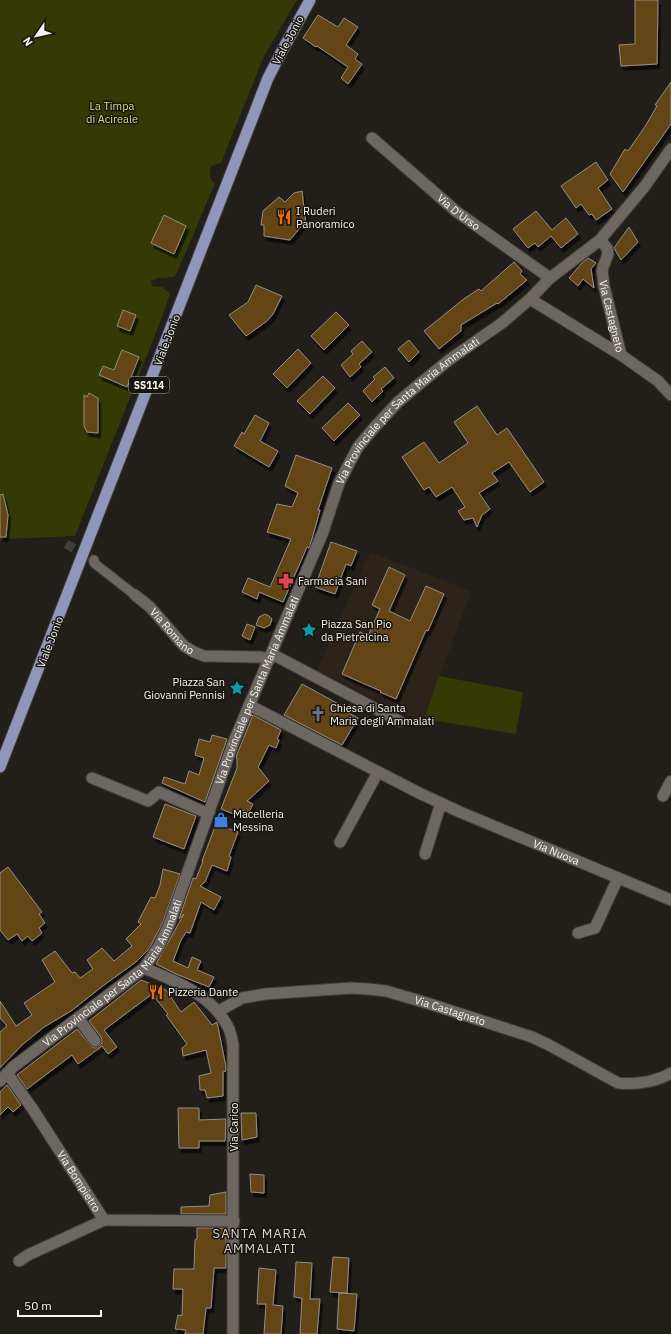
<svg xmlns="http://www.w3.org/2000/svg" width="671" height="1334" font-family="'IBM Plex Sans',sans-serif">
  <defs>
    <filter id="shadow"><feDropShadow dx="2.5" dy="4.5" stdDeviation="0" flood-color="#0009"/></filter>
  </defs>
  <rect width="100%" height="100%" fill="#221e19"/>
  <path fill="#2c241a" d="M370,552l101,39 -47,128 -7,1 -100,-50z"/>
  <g fill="#333a06">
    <path d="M0,0h297l-33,56 -43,107 -10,3c-1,8 -3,13 4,17l-37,88 -4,6 -15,1 -8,3 1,5 10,1 8,7 -9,26 -86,216 -68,3 -7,2z"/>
    <path d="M439,676l84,16 -7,42 -92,-15z"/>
  </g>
  <g fill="#644413" stroke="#938e88" filter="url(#shadow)">
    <path d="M635,0h23l-1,64 -36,2 -2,-21 16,-1z"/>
    <path d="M318,15l20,12 6,-9 14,9 -12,18 12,9 -3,5 7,5 -14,20 -7,-6 7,-11 -31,-21 -1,1 -13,-9z"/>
    <path d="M671,82v42l-48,68 -13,-18 15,-25 3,2 18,-26 11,-19 -2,-1z"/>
    <path d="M596,162l12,18 -10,8 14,21 -16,11 -4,-6 -3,1 -8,-11 -5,4 -15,-22z"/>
    <path d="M302,191l4,33h-3l-13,16 -26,-4v-11h-3l2,-14 16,-14 6,5 9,-9z"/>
    <path d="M536,211l16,19 14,-12 12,16 -17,14 -10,-12 -13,11 -3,-4 -7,5 -15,-19z"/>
    <path d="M164,215l22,11 -12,28 -23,-11z"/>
    <path d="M629,227l9,15 -17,18 -7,-12z"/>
    <path d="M588,258l8,5 -5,6 3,19 -11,-9 -5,7 -9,-8 12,-14z"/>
    <path d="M514,262l8,9 -2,3 7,6 -29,24 -1,-1 -36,22v6l-22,18 -15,-18 41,-33 14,-9 2,2z"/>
    <path d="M256,285l26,11 -9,18 -6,7 -21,15 -17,-21 19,-13z"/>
    <path d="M123,310l13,5 -6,16 -13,-5z"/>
    <path d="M336,312l13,13 -25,25 -13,-14z"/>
    <path d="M409,340l10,12 -10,10 -11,-13z"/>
    <path d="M362,341l10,11 -13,12 2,3 -11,10 -9,-12 12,-11 -2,-3z"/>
    <path d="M298,349l13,14 -24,25 -14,-14z"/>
    <path d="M122,350l17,7 -12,30 -28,-12 4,-9 11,4z"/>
    <path d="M385,367l9,11 -13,11 2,2 -11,11 -9,-11 12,-12 -2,-2z"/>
    <path d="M323,376l12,12 -25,26 -13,-13z"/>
    <path d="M89,393l9,5v35l-11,-1 -3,-6v-31l3,2z"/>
    <path d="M348,403l12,12 -26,26 -12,-13z"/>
    <path d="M477,406l20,29 10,-7 37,54 -14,10 -21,-30 -17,11 6,8 -19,12 11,16 -8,6 -5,12 -4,-9 -9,2 -6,-9 7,-4 -13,-20 -16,10 -7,-10 -5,3 -22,-33 22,-15 15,21 29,-20 -14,-21z"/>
    <path d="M255,415l14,8 -9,18 18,10 -9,16 -35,-21 8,-14 2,2z"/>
    <path d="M296,455l36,13 -14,42h2l-8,29 -3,9 -2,-1 -24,55 -24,-10 -2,7 -15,-7 6,-14 22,9 21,-48 -24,-7 10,-28 15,3 6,-14 -13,-7z"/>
    <path d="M3,494l5,21 -2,22h-6v-42z"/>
    <path d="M331,542l26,9 -6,15 -5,-2 -11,30 -20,-7z"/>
    <path d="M389,567l16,8 -16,36 21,10 16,-35 18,8 -16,37 -2,-1 -30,69 -16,-7 1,-1 -39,-17 18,-42 8,4 12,-27 -8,-4z"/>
    <path d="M265,614l4,2 3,3 -2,6 -6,3 -8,-3 3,-8z"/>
    <path d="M247,624l8,3 -5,13 -8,-4z"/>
    <path d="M302,684l42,23 -1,3 15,8 -16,27 -58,-30z"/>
    <path d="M253,715l28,15 -4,9 2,1 -3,8 -7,-3 -11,22 11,14 -22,20 6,3 -4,8 -12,-3 -1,6 -15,-6 16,-41v-10l-1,-1z"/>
    <path d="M212,735l15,4 -22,63 -43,-19 2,-6 21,7 4,-13 10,4 5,-17 -9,-3 4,-16 11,3z"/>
    <path d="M165,804l31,12 -12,33 -31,-12z"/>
    <path d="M216,824l22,8 -9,24 2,1 -4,14 -15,-6 -7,17 -5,4 21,11 -7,13 -13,-8 -11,31 -4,-1 -5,8 -8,21 15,7 4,-11 9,4 -4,9 17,7 -5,10 -33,-13 -20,-10 28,-50 -5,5 14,-41 3,1 7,-18h-1z"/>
    <path d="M8,867l34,45 -3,2 6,9 -6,5 3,5 -10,8 -4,-5 -6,5 -5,-7 -9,6 -8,-10v-57z"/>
    <path d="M163,869l17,5 -17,48 -14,27 -13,13 -32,23 -19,15 -14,11 -27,16 -22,18 -22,23v-36l7,-6 -7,-8v-17l16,25 16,-11 -8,-12 31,-21 -13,-22 13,-9 17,22 3,-1 5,6 13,-9 -6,-9 15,-12 12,13 18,-15 -6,-7 15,-15 -3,-2 13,-25 4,1 5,-13z"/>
    <path d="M141,980l25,10 15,22 13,-10 18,23 5,-3 9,45v4l-3,1v24l-16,2 -2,-8h-5l-1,-14 12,-3 -5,-23 -23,6 -1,-8 5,-4 -21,-29 2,-1 -16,-20 -48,36 13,17 -9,7 -6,-8 -24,18 -6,-9 -45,34 -10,-14 60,-46 15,18 3,1 4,-2 3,-3 -1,-6 -12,-16z"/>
    <path d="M7,1085l14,20 -8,7 -5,-5 -8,8v-23z"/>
    <path d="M178,1108h21v12l27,-1 -1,22h-26v7h-20z"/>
    <path d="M241,1113h15l1,24 -15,3z"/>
    <path d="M250,1174l14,1v18l-13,-1z"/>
    <path d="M226,1192v22h-45v-7l28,-1 1,-11z"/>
    <path d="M197,1228h29v40h-12l-3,40h-5l-3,26h-18l1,-4 -11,-1 3,-14 4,1 1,-27h-10l1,-20h20l1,-29 2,-1z"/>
    <path d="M333,1257l16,1 -2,35 -17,-1z"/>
    <path d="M296,1262l16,1 -2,36h10l-3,35h-17l2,-36 -8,-1z"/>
    <path d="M259,1268l17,2 -3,35 10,1 -2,28h-17l2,-30h-9z"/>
    <path d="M339,1293l18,1 -3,37 -17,-2z"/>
  </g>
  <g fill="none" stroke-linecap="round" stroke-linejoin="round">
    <path stroke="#423e39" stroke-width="9" stroke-dasharray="9 4.5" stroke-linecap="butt" d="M66,544l28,16"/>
    <g stroke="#403c39" stroke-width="11">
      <path id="pedestrian" d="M94,560v3l41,32"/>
    </g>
    <g stroke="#403c39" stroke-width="13">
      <g id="minor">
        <path id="s1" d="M372,138l85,74 93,66"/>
        <path id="s2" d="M600,240l7,8 1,6 -6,16 2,16 17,69"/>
        <path d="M530,299l91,56 37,26 13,14"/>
        <path id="s3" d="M135,595l15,12 34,39 10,6 10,4 57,1 9,2"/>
        <path d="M272,654l127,67"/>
        <path id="s4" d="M249,705l170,88 41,19 211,88"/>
        <path d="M92,778l56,23 11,-9 50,22"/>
        <path d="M663,796l8,-15"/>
        <path d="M340,842l38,-70"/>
        <path d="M425,854l16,-51"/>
        <path d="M578,933l17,-5 23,-50"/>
        <path id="s5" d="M219,1011l23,-13 23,-4 86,-6 17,1 18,2 41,12 105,34 17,8 69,38c16,2 38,-1 53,-10"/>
        <path d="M78,1018l17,23"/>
        <path id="s6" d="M7,1073l25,35 72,112 130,1"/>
        <path d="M19,1261l9,-6 76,-35"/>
      </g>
    </g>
    <g stroke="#403c39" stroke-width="13">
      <g id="tertiary">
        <path d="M144,968c32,13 68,27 84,59 3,5 4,12 5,18v289"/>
        <path id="s7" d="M0,1081l13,-14 131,-99 15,-22 10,-21 65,-184 89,-209 16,-49 19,-36 15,-18 25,-27 24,-20 27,-22 53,-37 28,-24 20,-21 50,-38 45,-54 26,-37"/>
      </g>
    </g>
    <g stroke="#403c39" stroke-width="13">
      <path id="primary" d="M0,767l268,-689 14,-27 28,-51"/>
    </g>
    <use href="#pedestrian" stroke="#6d6761" stroke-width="9"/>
    <use href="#minor" stroke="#6d6761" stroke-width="11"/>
    <use href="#tertiary" stroke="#6d6761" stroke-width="11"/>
    <use href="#primary" stroke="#9096ba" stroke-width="11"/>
  </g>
  <defs>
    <g id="restaurant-bare" transform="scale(1.2)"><path d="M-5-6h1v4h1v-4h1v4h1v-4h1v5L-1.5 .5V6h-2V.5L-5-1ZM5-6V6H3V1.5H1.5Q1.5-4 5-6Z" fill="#e8710a" stroke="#191510" stroke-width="2.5" paint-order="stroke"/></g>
    <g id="pharmacy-bare" transform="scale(1.2)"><path d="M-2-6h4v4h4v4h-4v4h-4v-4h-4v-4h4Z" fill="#e0444e" stroke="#191510" stroke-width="2.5" paint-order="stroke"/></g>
    <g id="sight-bare" transform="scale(1.2)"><path d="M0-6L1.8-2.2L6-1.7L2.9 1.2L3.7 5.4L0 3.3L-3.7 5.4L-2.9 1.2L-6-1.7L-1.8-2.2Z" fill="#0f9aa8" stroke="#191510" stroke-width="2.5" paint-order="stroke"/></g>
    <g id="church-bare" transform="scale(1.2)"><path d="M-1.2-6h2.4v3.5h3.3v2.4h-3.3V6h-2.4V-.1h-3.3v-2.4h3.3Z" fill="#6b7280" stroke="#191510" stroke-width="2.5" paint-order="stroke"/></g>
    <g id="shop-bare" transform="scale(1.2)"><path d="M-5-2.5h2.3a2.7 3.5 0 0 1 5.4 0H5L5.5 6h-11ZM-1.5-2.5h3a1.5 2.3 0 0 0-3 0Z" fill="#3f7fe0" stroke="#191510" stroke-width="2.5" paint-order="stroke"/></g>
  </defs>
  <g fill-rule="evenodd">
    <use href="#restaurant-bare" x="284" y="217"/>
    <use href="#pharmacy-bare" x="286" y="581"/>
    <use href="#sight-bare" x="309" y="630"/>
    <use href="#sight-bare" x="237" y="688"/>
    <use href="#church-bare" x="318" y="714"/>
    <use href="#shop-bare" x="221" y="820"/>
    <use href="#restaurant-bare" x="156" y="992"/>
  </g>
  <g text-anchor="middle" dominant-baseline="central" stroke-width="3" stroke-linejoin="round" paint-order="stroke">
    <rect fill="#191510" stroke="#b4b1ae" stroke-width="1" x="129" y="377" width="40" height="16" rx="3"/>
    <g font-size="10" font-weight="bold" fill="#f7f4f1">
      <text x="149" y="385">SS114</text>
    </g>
    <g font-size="11" fill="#f7f4f1" stroke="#191510">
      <text transform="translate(288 40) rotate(-62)">Viale Jonio</text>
      <text stroke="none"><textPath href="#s1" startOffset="114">Via D'Urso</textPath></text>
      <text stroke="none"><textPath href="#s2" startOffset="81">Via Castagneto</textPath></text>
      <text transform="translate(167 340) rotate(-69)">Viale Jonio</text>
      <text stroke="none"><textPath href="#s7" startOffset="808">Via Provinciale per Santa Maria Ammalati</textPath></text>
      <text stroke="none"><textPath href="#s3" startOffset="52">Via Romano</textPath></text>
      <text transform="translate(50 642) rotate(-69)">Viale Jonio</text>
      <text stroke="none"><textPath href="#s7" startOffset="484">Via Provinciale per Santa Maria Ammalati</textPath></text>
      <text stroke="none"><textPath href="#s4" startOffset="341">Via Nuova</textPath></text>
      <text stroke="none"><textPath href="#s7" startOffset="159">Via Provinciale per Santa Maria Ammalati</textPath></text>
      <text stroke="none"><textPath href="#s5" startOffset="238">Via Castagneto</textPath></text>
      <text transform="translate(234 1127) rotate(-90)">Via Carico</text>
      <text stroke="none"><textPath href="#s6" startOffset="130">Via Bompietro</textPath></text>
    </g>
    <g font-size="11" fill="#cfe07c" stroke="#191510">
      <text x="112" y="106">La Timpa<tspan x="112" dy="13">di Acireale</tspan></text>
    </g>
    <g font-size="11" fill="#f7f4f1" stroke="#191510" text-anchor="start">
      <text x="296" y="211">I Ruderi<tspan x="296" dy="13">Panoramico</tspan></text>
      <text x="298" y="581">Farmacia Sani</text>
      <text x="321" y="624">Piazza San Pio<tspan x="321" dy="13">da Pietrelcina</tspan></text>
      <text x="225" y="682" text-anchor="end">Piazza San<tspan x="225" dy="13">Giovanni Pennisi</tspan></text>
      <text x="330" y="708">Chiesa di Santa<tspan x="330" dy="13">Maria degli Ammalati</tspan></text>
      <text x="233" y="814">Macelleria<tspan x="233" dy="13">Messina</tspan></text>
      <text x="168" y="992">Pizzeria Dante</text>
    </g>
    <g font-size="13" letter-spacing="1" fill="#dcd6cf" stroke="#191510">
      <text x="260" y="1233">SANTA MARIA<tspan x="260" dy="15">AMMALATI</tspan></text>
    </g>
  </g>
  <g transform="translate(36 36) rotate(236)" stroke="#191510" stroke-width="3" paint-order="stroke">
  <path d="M0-3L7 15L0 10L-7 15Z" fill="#f7f4f1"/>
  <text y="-6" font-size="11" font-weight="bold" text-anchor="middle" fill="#f7f4f1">N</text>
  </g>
  <path d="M18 1310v6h83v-6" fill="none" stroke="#f7f4f1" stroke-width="2"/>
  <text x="24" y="1310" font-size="12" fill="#f7f4f1" stroke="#191510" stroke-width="3" paint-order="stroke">50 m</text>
</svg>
